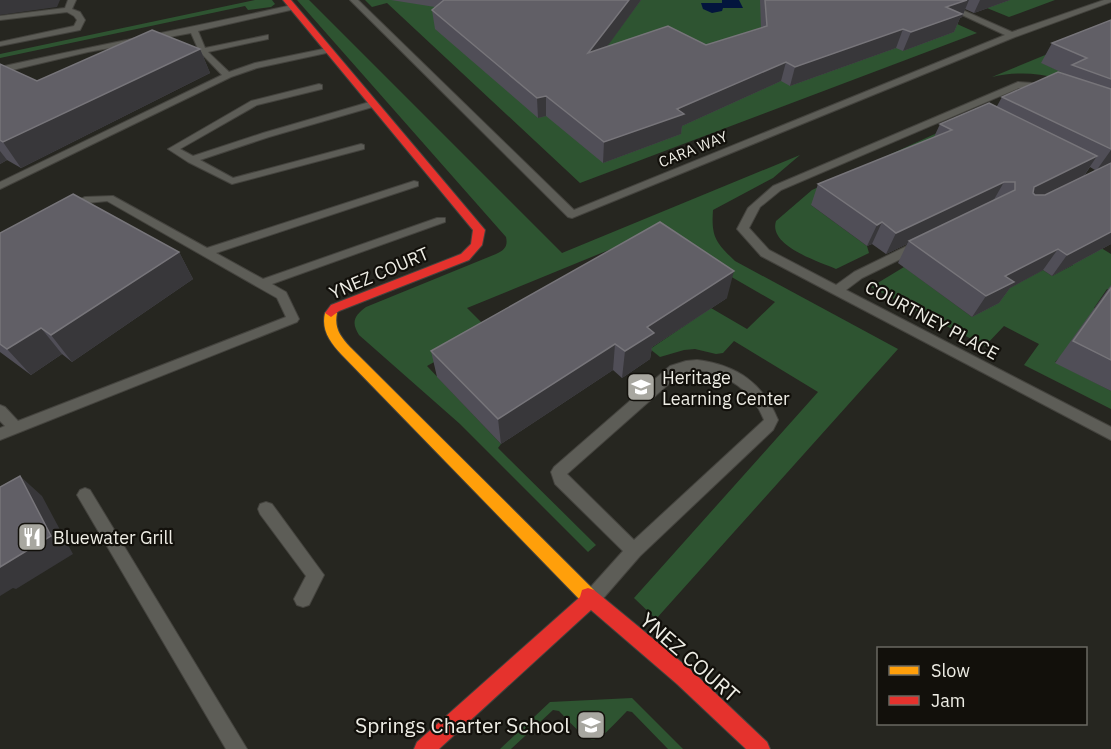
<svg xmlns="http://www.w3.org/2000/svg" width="1111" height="749" font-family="'IBM Plex Sans',sans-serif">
  <rect width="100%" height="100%" fill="#262620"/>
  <g fill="#2e5431">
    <path d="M255,0h17l3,4 -4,3 -23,3 -3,-4 -245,52v-4z"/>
    <path d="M297,0h12l253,253 238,-98 -27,23 -60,32c-2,27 3,33 22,51l163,88 -242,270 -22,-21 184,-206 -84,-51 -11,12 -7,1 -21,-5 -11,1 -24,7 -10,-8 61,-41 36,21 28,-27 -104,-60 -33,-4 -171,70 23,23 -63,35 74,78 -3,4 98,97 -8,7 -128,-128 -101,-89c-8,-13 -5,-19 7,-28l130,-53c9,-4 12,-8 10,-17z"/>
    <path d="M365,0h539l73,33 -397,150 -193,-180 -15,4z"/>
    <path d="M967,0h88l-46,17z"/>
    <path d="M1111,28l-69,35 54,25c-37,-10 -66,-20 -104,-11z"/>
    <path d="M959,123l93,95 59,36v36l-4,-1 -13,19 11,5 -50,49 56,29v18l-87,-44 15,-21 -35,-18 -19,20 -114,-59 33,-20 68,50 19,-19 52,-28 9,6 21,-11 -262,-60 56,41 2,7 -33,16c-18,-8 -68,-23 -60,-48l36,-31z"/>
    <path d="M632,698l51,51h-15l-36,-37 -5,-1c-37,38 -31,38 -68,0l-6,-1 -42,39h-11l50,-47z"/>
  </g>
  <path fill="#03153d" d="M722,0h17l4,8h-20l-1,3 -10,2 -9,-4 -2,-6h21z"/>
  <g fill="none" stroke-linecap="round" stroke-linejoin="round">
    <g stroke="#44433e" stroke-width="2">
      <g id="lane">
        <path d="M68,0h8l-4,9 8,3 5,8 -5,10 -80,16v-4l74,-16 3,-6 -3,-4 -7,-4 -67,8v-4l65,-8z"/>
        <path d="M350,0h8l216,210 431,-175 -75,-35h10l72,32 92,-32h7v2l-96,35 -443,181 -4,-1z"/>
        <path d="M292,5l4,2 -1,2 -97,22 7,17 63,-13v4l-60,13 21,20 26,-9 73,-15h3v4l-74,16 -26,9 -231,112v-7l222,-107 -23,-24 -8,-18 -103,19 -88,21v-6c97,-22 195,-40 292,-62z"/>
        <path d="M1018,82l29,2 4,3 -4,3 -28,-2 -238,102 -21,17 -11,21 20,22 67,35 18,-13 59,-29h8v6l-59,29 -16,12 265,137v13l-350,-184 -24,-27 11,-21 25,-22z"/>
        <path d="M319,84l3,1v4l-65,16 -77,44 13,7 70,-23 110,-32 3,1v4l-107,31 -69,23 33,18 128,-34 3,1v4l-132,35 -44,-22 -20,-13 83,-48z"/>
        <path d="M414,181l4,1v4l-202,67 47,26 174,-61h8v4l-173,62 14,8 13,27 -2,3 -297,118v-12l5,-2 -5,-5v-16l5,2 13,14 268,-104 -9,-19 -170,-97 -20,2 -17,8 -5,-3 1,-2 19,-9 28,-1 94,52z"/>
        <path d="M697,360c40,5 66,23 81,60l-5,10 -133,126 -40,46 -6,2 -6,-2 -3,-6 3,-6 35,-39 -68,-67 -4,-12 3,-5 116,-101 16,-5zM697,370c31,4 56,21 67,50l-130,120 -67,-66 113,-100z"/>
        <path d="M85,488l5,2 157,259h-21l-146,-249 -3,-5 3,-5z"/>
        <path d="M266,502l6,2 52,71 -15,30 -6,2 -6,-2 -3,-6 12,-23 -46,-62 -2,-5 2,-5z"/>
      </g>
    </g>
    <g stroke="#44433e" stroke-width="2">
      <path id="slow" d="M331,309l6,4c-3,15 3,23 13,34l244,243 3,6 -3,6 -6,2 -6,-2 -241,-248c-11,-12 -20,-24 -16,-41z"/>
    </g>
    <g stroke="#44433e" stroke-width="2">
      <g id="jam">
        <path d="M283,0h8l194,230 -3,15 -13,15 -130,51 -8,6 -6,-4 6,-8 130,-51 10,-10 2,-14z"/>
        <path d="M588,588l6,2 97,80 76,72 3,7h-24l-69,-65 -86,-74 -152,139h-25l3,-7 163,-145 2,-7z"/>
      </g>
    </g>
    <use href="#lane" fill="#5d5d57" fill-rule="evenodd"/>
    <use href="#slow" fill="#ff9f0a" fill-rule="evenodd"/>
    <use href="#jam" fill="#e5322d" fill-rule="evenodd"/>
  </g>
  <g fill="#504e57" fill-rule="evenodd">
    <path d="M391,0h250l-35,47 100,-2 55,-17 -1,-28h250l-36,13 -9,-4 -3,8 -2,1 -6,14 -51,19 -7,-3 -106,38 -9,-5 -99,45 -1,8 -78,29 -57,-47 -8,2 -103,-89 -3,-19 3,-3z"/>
    <path d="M1111,20v224l-59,32 -9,-6 -33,18 -11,15 -27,14 -74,-54 9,-19 -21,10 -14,-10 -5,2 -56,-41 7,-21 116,-47 6,-13 57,-18 5,-9 65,-22 -26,-12 11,-20zM1090,167l5,3 -11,6z"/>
    <path d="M200,49l10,24 -189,95 -14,-8 -7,4v-100l37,17z"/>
    <path d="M0,233l179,19 14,27 -121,83 -10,-8 -31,21 -31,-23z"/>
    <path d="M1111,285v106l-56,-28z"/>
    <path d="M727,298l-75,49 -2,12 -28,19 -9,-8 -112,74 -64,-67 -6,-26z"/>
  </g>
  <g fill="#38373a">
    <path d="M0,0h60l-3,7 -57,8z"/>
    <path d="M629,0h12l-53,73v-20z"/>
    <path d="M967,0h2l-7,17 -2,1 -6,14 -51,19 8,-19 35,-25z"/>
    <path d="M980,0h30l-36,13z"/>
    <path d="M903,29l-7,19 -106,38 5,-19z"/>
    <path d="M200,49l10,24 -189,95 -18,-26z"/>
    <path d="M786,62l-5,19 -99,45 -1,8 -78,29 1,-21 73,-33z"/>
    <path d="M546,96v20l-8,2 -1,-20z"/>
    <path d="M1111,149v17l-15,5 15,-21z"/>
    <path d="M0,151l7,9 -7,4z"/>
    <path d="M1097,156l-14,21 -62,31 13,-21z"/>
    <path d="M1004,182l-12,21 -83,38 -2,3 -21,10 10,-21z"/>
    <path d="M882,222l-10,22 -5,2 10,-21z"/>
    <path d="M1111,232v12l-59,32 15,-21z"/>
    <path d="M1058,249l-15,21 -33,18 -11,15 -27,14 14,-21 19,-20z"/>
    <path d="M179,252l14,27 -121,83 -21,-27z"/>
    <path d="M734,271l-7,27 -75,49 -2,12 -28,19 3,-27 22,-24z"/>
    <path d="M41,328l21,26 -31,21 -24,-26z"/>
    <path d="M615,344l-2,26 -112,74 -3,-25z"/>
    <path d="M20,476l22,20 31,58 -57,35 -3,-1 -13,8v-29z"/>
  </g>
  <g fill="#615f66" stroke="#77757a" stroke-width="1.5">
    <path d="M444,0h185l-41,53 80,-27 38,19 61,-19 -2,-26h202l-21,7 16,7 -51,18 -8,-3 -108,38 -9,-5 -109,47 7,5 -80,28 -58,-46 -9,2 -105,-88z"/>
    <path d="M1111,20v59l-39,-14 15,-7 -35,-15z"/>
    <path d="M152,30l48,19 -197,93 -3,-2v-76l37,17z"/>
    <path d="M1058,72l53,17v60l-109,-52z"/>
    <path d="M989,103l108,53 -63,31 -1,6 2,2h10l66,-32v69l-44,23 -9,-6 -53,27 9,6 -28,14 -77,-55 106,-51v-8h-11l-108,51 -14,-11 -5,3 -59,-41 134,-54 -12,-6z"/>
    <path d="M73,194l106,58 -128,83 -10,-7 -34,21 -7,-5v-111z"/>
    <path d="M660,222l74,49 -87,56 7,6 -29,18 -10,-7 -117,75 -67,-68z"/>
    <path d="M1111,288v72l-38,-19z"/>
    <path d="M20,476l31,60 -51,31v-80z"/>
  </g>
  <defs>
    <g id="school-square" transform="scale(1.5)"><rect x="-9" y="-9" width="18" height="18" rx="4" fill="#a8a7a0" stroke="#12100b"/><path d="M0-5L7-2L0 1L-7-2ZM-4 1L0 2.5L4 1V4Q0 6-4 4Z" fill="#fff"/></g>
    <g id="restaurant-square" transform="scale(1.5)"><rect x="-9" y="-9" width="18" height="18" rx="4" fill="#a8a7a0" stroke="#12100b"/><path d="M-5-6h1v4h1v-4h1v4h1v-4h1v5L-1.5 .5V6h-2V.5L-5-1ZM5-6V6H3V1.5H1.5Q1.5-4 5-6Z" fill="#fff"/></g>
  </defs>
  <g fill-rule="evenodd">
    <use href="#school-square" x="641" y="387"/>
    <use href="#restaurant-square" x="32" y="537"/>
    <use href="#school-square" x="591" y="725"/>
  </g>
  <g text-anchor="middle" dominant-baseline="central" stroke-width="4.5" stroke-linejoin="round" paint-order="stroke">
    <g font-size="15" fill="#eeede5" stroke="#12100b">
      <text transform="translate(693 149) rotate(-22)">CARA WAY</text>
    </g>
    <g font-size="18" fill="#eeede5" stroke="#12100b">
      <text transform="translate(379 273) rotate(-23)">YNEZ COURT</text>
      <text transform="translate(932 320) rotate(28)">COURTNEY PLACE</text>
    </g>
    <g font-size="18" fill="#eeede5" stroke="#12100b" text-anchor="start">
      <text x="662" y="377">Heritage<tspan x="662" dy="21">Learning Center</tspan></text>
      <text x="53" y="537">Bluewater Grill</text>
    </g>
    <g font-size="21" fill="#eeede5" stroke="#12100b">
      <text transform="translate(690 657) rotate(41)">YNEZ COURT</text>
    </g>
    <g font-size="21" fill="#eeede5" stroke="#12100b" text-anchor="end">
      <text x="570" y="725">Springs Charter School</text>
    </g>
  </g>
  <rect x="877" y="647" width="210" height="78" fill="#12100b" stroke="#6a6862" stroke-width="1.5"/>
  <rect x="889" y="666" width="30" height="9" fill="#ff9f0a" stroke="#6a6862" stroke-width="1.5"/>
  <text x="931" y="677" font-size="18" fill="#eeede5">Slow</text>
  <rect x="889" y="696" width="30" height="9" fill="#e5322d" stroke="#6a6862" stroke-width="1.5"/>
  <text x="931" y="707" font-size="18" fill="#eeede5">Jam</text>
</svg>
